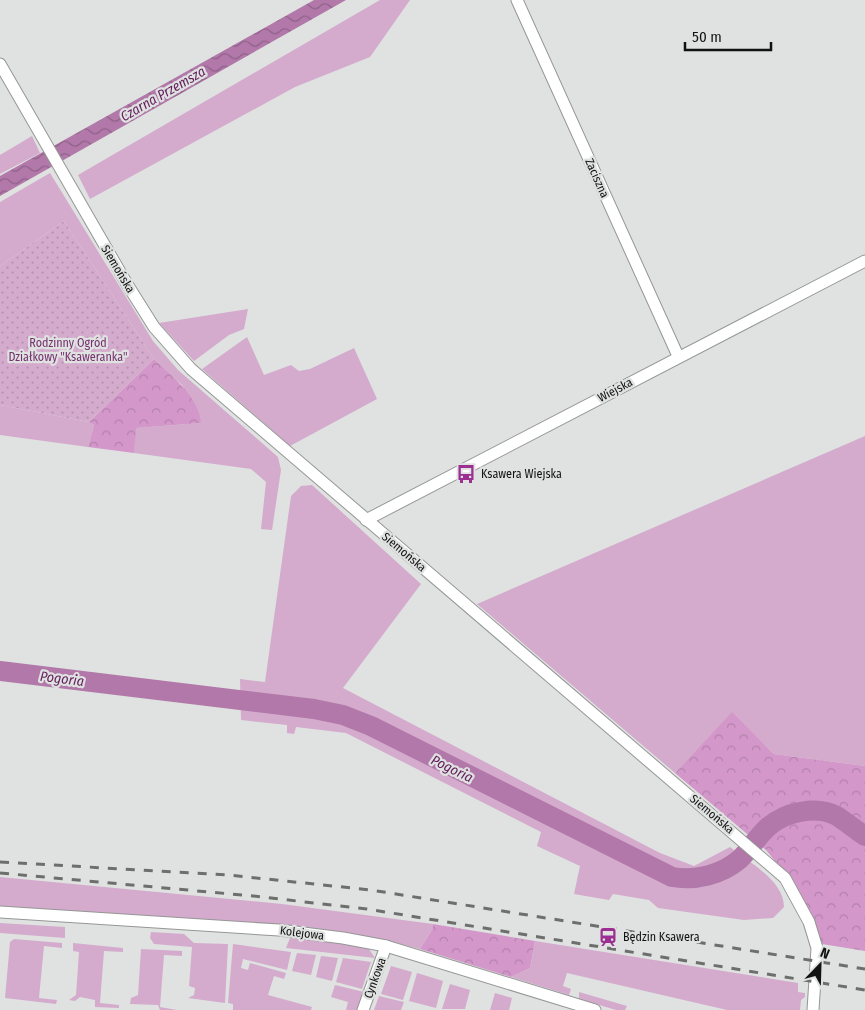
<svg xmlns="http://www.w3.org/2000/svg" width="865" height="1010" font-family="'Fira Sans Condensed',sans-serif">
  <defs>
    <pattern id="forest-crowns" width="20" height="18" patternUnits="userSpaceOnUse" patternTransform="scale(1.25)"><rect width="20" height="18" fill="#d397ca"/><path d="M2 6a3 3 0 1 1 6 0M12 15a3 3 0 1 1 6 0" fill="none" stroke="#b481ac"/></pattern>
    <pattern id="park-dots" width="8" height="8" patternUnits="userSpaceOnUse" patternTransform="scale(1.25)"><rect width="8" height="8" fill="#d4abcd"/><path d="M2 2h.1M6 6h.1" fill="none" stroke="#b592af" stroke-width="1.8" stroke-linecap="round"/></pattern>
    <pattern id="water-waves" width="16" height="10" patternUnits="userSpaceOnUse" patternTransform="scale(1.25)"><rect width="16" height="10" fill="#b178a9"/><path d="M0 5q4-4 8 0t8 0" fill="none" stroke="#8f6188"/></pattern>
  </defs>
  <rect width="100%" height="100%" fill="#dfe2e0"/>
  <g fill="#d4abcd">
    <path d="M380,0h30l-40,57 -75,30 -205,112 -12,-24z"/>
    <path d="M32,136l8,17 -40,21v-19z"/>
    <path d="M50,173l103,168 25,29 100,87 3,13 -9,60 -11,-1 5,-47 -15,-13 -117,-16 1,-25 66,-5 -19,-38 -28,-26 -90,-138 -64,45v-64z"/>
    <path d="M248,309l-4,20 -15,6 -35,26 -35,-38z"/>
    <path d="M247,337l17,38 27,-10 8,6 11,-2 44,-21 23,51 -87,47 -88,-77z"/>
    <path d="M0,405l89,17 5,3 -6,22 -88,-12z"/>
    <path d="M865,436v330l-91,-12 -42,-41 -57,60 -198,-169z"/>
    <path d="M312,485l109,99 -78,104 317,165 34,13 36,-19c18,15 54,33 54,60l-11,11 -29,2 -86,-12 -9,-8 -36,-6 -4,6 -35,-6 6,-28 -43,-20 4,-14 -195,-99 -50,-6 -2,7 -7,-1v-8l-46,-5 -1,-41 25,3 26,-186 10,-10z"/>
    <path d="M0,877l282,27 151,20 -1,6 -12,19 -38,-10 -56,-8 -326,-23z"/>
    <path d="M0,923l65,4v11l-65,-5z"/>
    <path d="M151,932l33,2 10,9 34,1 -3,59 -37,-5 6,-3 1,-7 -6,-2 3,-39 -38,-3 -4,-6z"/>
    <path d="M290,938l74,8 5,3 6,9 -89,-10z"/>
    <path d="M14,939l48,4v5l-18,-2 -5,52 18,2 -1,4 -51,-6 5,-56z"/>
    <path d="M535,941l263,42v9l7,1v4l-4,3 -1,10h-73l-160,-37 -4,13 8,3 -2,6 -58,-18 19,-9z"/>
    <path d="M73,943l50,5v4l-19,-1 -4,52 19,2v3l-24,-1v-7l-15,-3 -5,4 -6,-1 7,-5 3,-43 -6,-1z"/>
    <path d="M233,944l58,8 -4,18 -44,-11 -2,9 7,2 2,-7 36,10 -2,6 -10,-3 -6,19 44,12 -1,3h-82h4v-6l-5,-1z"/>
    <path d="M141,949l41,2v5l-18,-1 -4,52 17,3h-17l-2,-5 -28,-1 1,-6 7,-3z"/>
    <path d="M297,953l19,2 -5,20 -19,-4z"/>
    <path d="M321,956l17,2 -6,23 -16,-4z"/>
    <path d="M343,958l28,4 -9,27 -26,-7z"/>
    <path d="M391,966l21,6 -9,28 -22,-6z"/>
    <path d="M417,973l26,8 -7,27 -27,-7z"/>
    <path d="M450,984l20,6 -5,19h-23z"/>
    <path d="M335,985l29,7 -6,18h-12l2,-8 -17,-5z"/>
    <path d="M579,992l48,14 -2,4h-9l-37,-11z"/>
    <path d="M495,993l17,5 -3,12h-19z"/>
    <path d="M379,996l25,6 -3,8h-27z"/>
  </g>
  <g fill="url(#forest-crowns)">
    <path d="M154,359c18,17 45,38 47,64l-65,5 -2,25 -46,-6 6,-22 -5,-3z"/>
    <path d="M732,712l42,42 91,12v185l-43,-7 -34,-67 -22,-27 -91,-77z"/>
    <path d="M433,924l102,17 -5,27 -19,9 -91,-28 12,-19z"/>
  </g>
  <path fill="url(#park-dots)" d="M64,221l90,138 -65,63 -89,-17v-139z"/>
  <path fill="url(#water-waves)" d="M314,0h32l-346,196v-20z"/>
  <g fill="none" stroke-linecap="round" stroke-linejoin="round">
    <path stroke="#b178a9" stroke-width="20" d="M0,671l314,38 29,6 28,11 301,151c24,4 49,-2 68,-18 10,-10 18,-23 28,-32 17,-15 48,-22 69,-11 9,6 19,14 28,20"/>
    <g stroke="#949795" stroke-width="13">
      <g id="minor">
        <path d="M517,0l161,356"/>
        <path d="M0,64l127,220 27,43 37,42 594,509 24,44 8,26 -4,62"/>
        <path d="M366,520l499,-259"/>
        <path d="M0,912l279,18 64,8 43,8 209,64"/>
        <path d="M363,1010l23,-64"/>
      </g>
    </g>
    <use href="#minor" stroke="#fff" stroke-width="11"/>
    <g stroke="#6d6f6d" stroke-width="3" stroke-dasharray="9 9" stroke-linecap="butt">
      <path d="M0,862l228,13 143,15 494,79"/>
      <path d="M0,873l253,23 114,13 498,81"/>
    </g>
  </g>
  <defs>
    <g id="bus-bare" transform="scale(1.5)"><path d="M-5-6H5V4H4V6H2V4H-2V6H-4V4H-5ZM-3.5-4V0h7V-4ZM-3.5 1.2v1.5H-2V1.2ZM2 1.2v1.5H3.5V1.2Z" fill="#9b3092" stroke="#dfe2e0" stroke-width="2.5" paint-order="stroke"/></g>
    <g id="station-bare" transform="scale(1.5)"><path d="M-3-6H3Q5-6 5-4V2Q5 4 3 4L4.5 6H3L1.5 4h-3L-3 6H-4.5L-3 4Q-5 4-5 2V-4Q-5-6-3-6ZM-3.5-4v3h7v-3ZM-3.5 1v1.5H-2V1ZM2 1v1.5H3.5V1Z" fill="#9b3092" stroke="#dfe2e0" stroke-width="2.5" paint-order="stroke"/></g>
  </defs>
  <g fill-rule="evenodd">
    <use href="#bus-bare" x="466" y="474"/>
    <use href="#station-bare" x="608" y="937"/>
  </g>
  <g text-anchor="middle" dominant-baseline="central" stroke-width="4.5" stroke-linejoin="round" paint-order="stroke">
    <g font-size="12" fill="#111211" stroke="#dfe2e0">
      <text transform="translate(597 178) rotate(66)">Zaciszna</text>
      <text transform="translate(118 269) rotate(59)">Siemońska</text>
      <text transform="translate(615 390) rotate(-28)">Wiejska</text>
      <text transform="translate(404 552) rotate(40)">Siemońska</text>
      <text transform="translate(712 814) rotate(40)">Siemońska</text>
      <text transform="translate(302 933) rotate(7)">Kolejowa</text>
      <text transform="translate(375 978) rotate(-70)">Cynkowa</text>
    </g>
    <g font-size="12" fill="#752f6e" stroke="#dfe2e0">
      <text x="68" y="343">Rodzinny Ogród<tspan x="68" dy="14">Działkowy "Ksaweranka"</tspan></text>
    </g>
    <g font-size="12" fill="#111211" stroke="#dfe2e0" text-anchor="start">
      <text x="481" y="474">Ksawera Wiejska</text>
      <text x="623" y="937">Będzin Ksawera</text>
    </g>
    <g font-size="14" font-style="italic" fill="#631d5d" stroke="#dfe2e0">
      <text transform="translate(163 94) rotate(-30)">Czarna Przemsza</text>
      <text transform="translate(62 679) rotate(7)">Pogoria</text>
      <text transform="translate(452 769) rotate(26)">Pogoria</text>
    </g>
  </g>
  <g transform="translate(820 965) rotate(23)" stroke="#dfe2e0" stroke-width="4" paint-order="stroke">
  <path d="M0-4L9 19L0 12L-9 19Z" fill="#111211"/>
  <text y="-8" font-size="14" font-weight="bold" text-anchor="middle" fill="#111211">N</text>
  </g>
  <path d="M685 42v8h86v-8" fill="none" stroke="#111211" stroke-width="2.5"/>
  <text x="692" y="42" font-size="15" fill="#111211" stroke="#dfe2e0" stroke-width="4" paint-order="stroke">50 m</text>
</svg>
